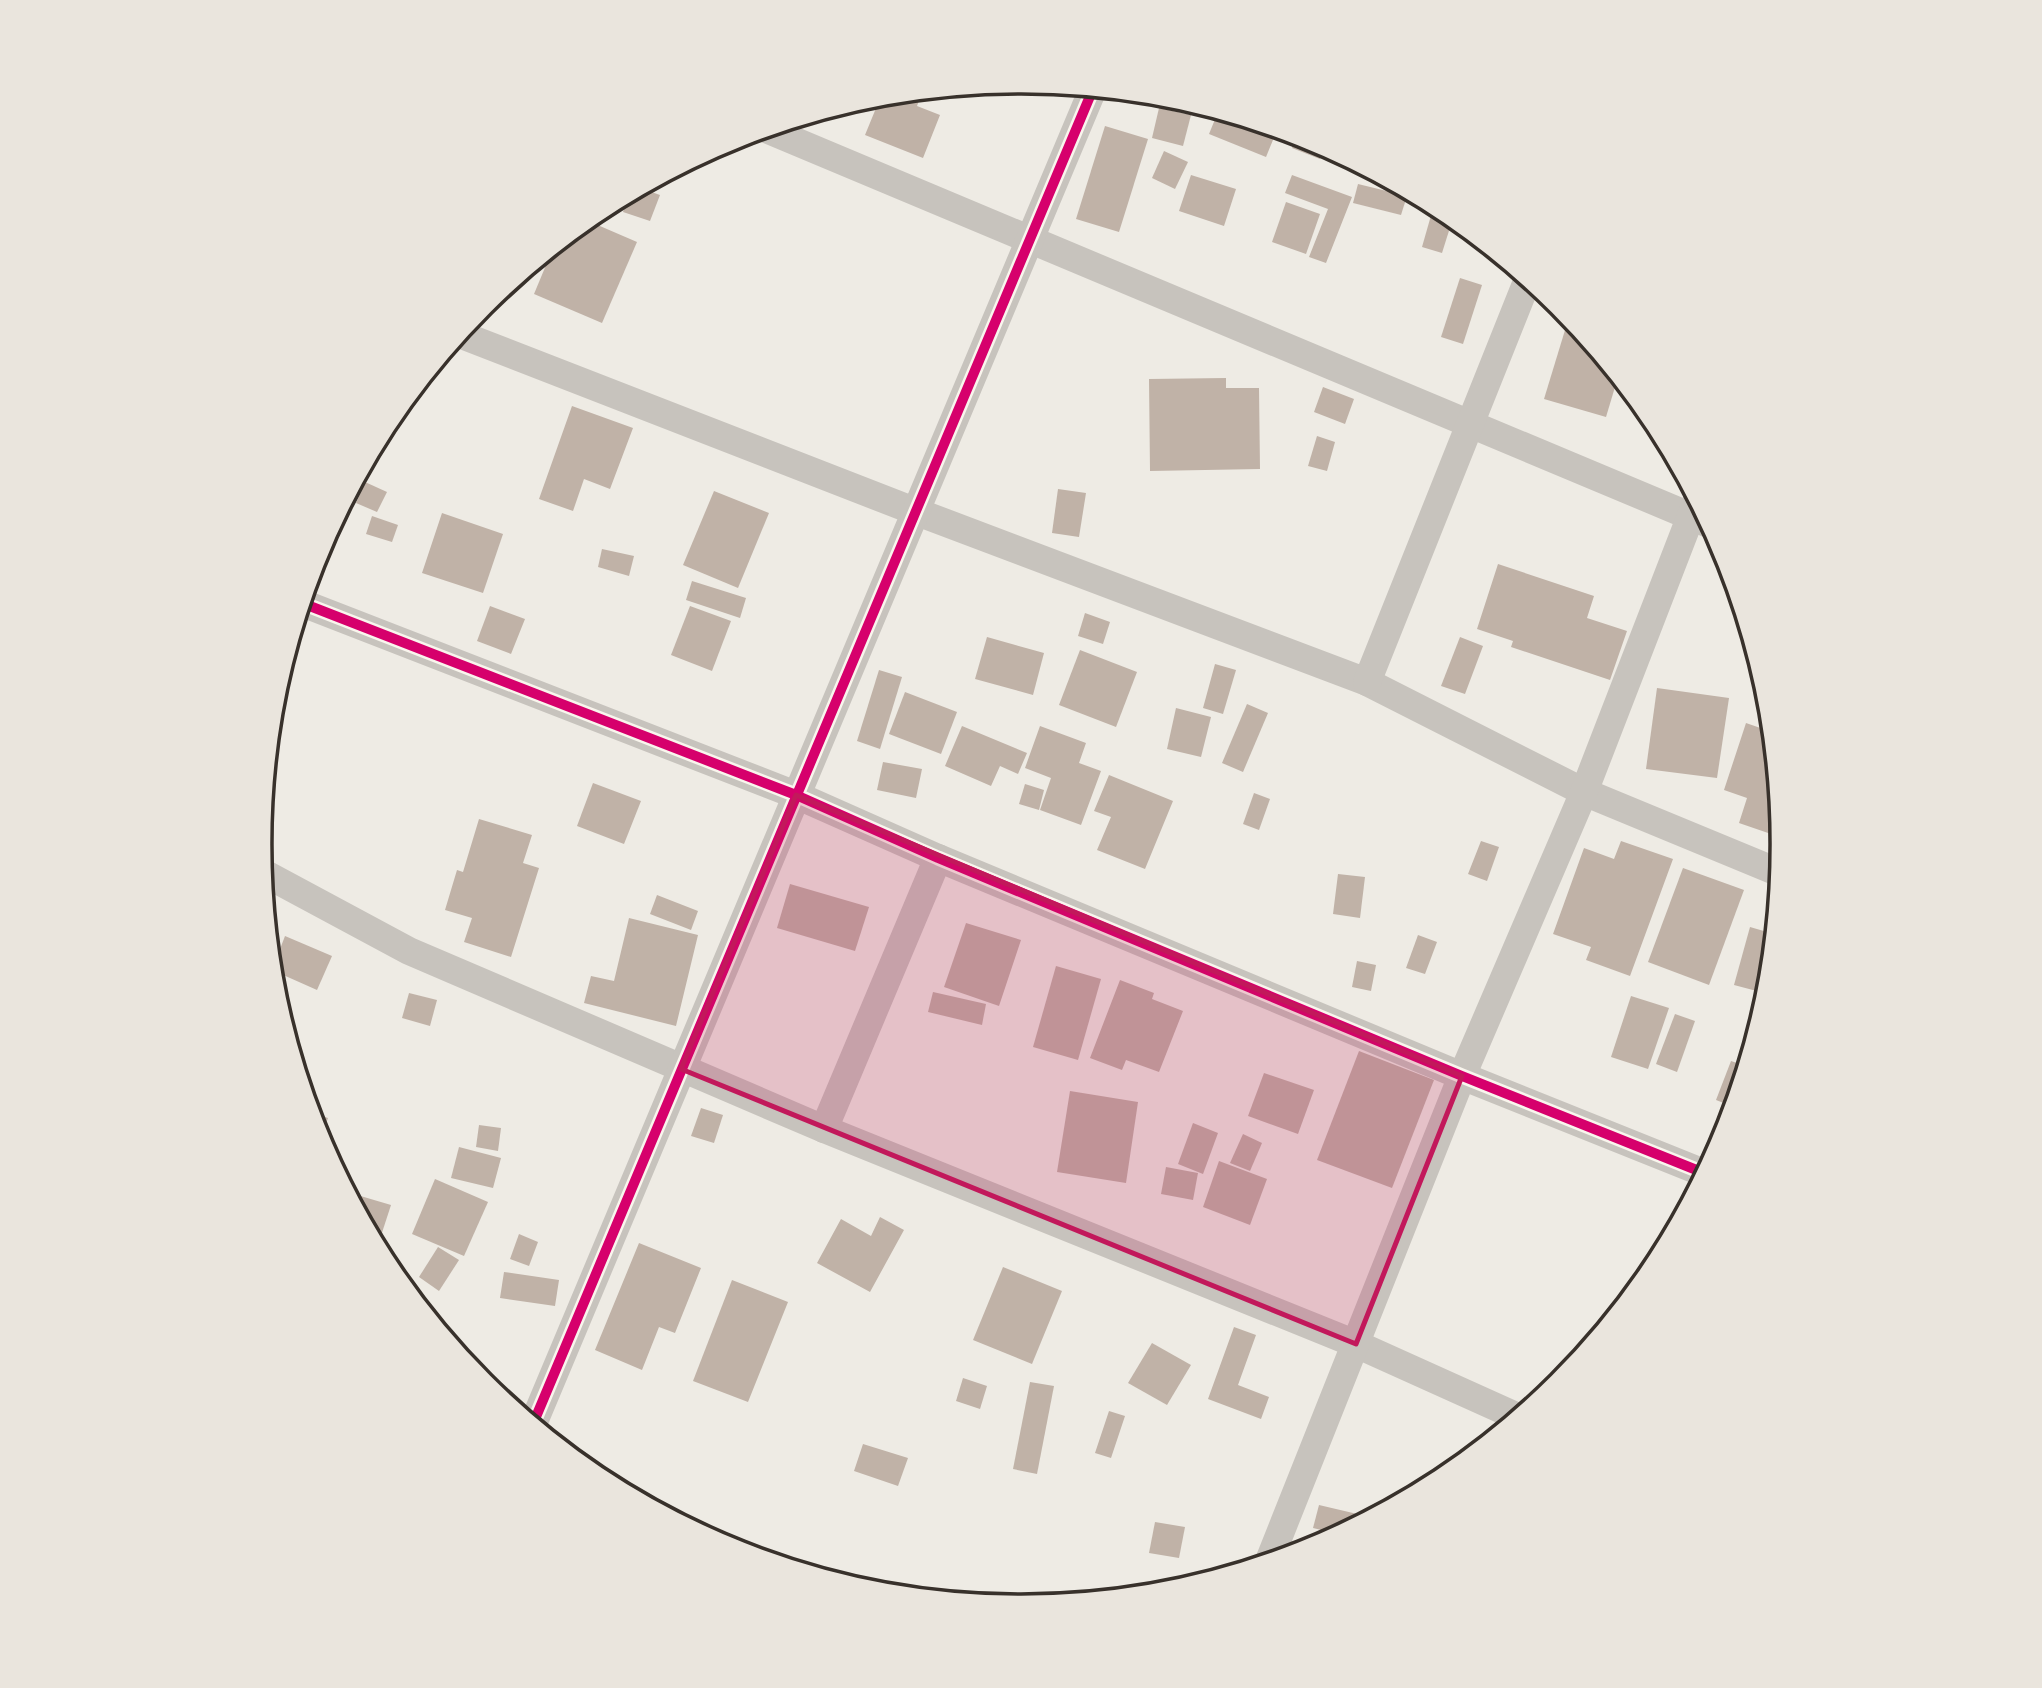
<svg xmlns="http://www.w3.org/2000/svg" width="2042" height="1688" font-family="'Noto Sans',sans-serif">
  <rect width="100%" height="100%" fill="#eeebe4"/>
  <g fill="#c0b2a7">
    <path d="M922,92l-5,14 23,9 -17,43 -58,-23 16,-39z"/>
    <path d="M1159,108l32,7 -8,31 -31,-8z"/>
    <path d="M1218,112l59,18 -11,27 -57,-23z"/>
    <path d="M1105,126l43,13 -29,93 -43,-13z"/>
    <path d="M1297,135l27,12 -4,12 -28,-11z"/>
    <path d="M1164,151l24,11 -13,27 -23,-11z"/>
    <path d="M1191,175l45,14 -12,37 -45,-15z"/>
    <path d="M1292,175l60,22 -26,66 -17,-6 19,-48 -43,-16z"/>
    <path d="M1358,184l49,12 -6,19 -48,-12z"/>
    <path d="M640,188l20,7 -10,26 -27,-9 6,-18z"/>
    <path d="M1286,202l34,12 -14,40 -34,-12z"/>
    <path d="M1434,205l19,13 -11,35 -20,-6z"/>
    <path d="M586,220l51,22 -35,81 -68,-29 20,-48z"/>
    <path d="M1460,278l22,7 -19,59 -22,-7z"/>
    <path d="M1569,317l49,60 -12,40 -62,-18z"/>
    <path d="M1226,378v10h33l1,81 -110,2 -1,-92z"/>
    <path d="M1323,387l31,12 -9,25 -31,-12z"/>
    <path d="M572,406l61,22 -23,61 -26,-10 -11,32 -34,-12z"/>
    <path d="M1317,436l18,6 -8,29 -19,-5z"/>
    <path d="M365,482l22,10 -10,20 -21,-9z"/>
    <path d="M1058,489l28,4 -7,44 -27,-4z"/>
    <path d="M714,491l55,22 -31,75 -55,-23z"/>
    <path d="M343,504l4,2 -14,39 -10,-4z"/>
    <path d="M442,513l61,21 -20,59 -61,-20z"/>
    <path d="M372,516l26,9 -6,17 -26,-8z"/>
    <path d="M602,549l32,7 -5,20 -31,-9z"/>
    <path d="M1498,564l96,32 -7,22 40,13 -17,49 -99,-33 2,-6 -36,-12z"/>
    <path d="M692,581l54,17 -6,20 -54,-18z"/>
    <path d="M490,606l35,13 -14,35 -34,-13z"/>
    <path d="M690,606l41,15 -19,50 -41,-16z"/>
    <path d="M1085,613l25,9 -7,22 -25,-8z"/>
    <path d="M987,637l57,16 -11,42 -58,-16z"/>
    <path d="M1460,637l23,9 -18,48 -24,-8z"/>
    <path d="M1080,650l57,22 -21,55 -57,-22z"/>
    <path d="M1215,664l21,6 -13,44 -20,-6z"/>
    <path d="M879,670l23,7 -22,72 -23,-8z"/>
    <path d="M1657,688l72,10 -12,80 -71,-9z"/>
    <path d="M905,692l52,20 -16,42 -52,-20z"/>
    <path d="M1247,704l21,9 -25,59 -21,-9z"/>
    <path d="M1176,708l35,9 -10,40 -34,-8z"/>
    <path d="M1746,723l26,9 7,78 -8,24 -32,-11 8,-25 -23,-8z"/>
    <path d="M962,726l65,27 -9,21 -18,-8 -9,20 -46,-20z"/>
    <path d="M1040,726l46,17 -7,20 22,8 -20,54 -41,-15 11,-32 -26,-10z"/>
    <path d="M883,762l39,7 -6,29 -39,-8z"/>
    <path d="M1109,775l64,26 -28,68 -48,-19 14,-33 -17,-6z"/>
    <path d="M593,783l48,18 -17,43 -47,-18z"/>
    <path d="M1025,784l19,6 -5,20 -20,-6z"/>
    <path d="M1254,793l16,6 -11,31 -16,-6z"/>
    <path d="M479,819l53,16 -9,28 16,5 -28,89 -47,-15 8,-24 -27,-8 12,-40 6,2z"/>
    <path d="M1481,841l18,6 -12,34 -19,-7z"/>
    <path d="M1621,841l52,18 -43,117 -44,-16 5,-13 -38,-13 31,-86 30,11z"/>
    <path d="M1683,868l61,22 -35,95 -61,-23z"/>
    <path d="M1338,874l27,3 -5,41 -27,-4z"/>
    <path d="M790,884l79,23 -14,44 -78,-23z"/>
    <path d="M657,895l41,16 -7,19 -41,-16z"/>
    <path d="M629,918l69,17 -22,91 -92,-23 7,-27 23,5z"/>
    <path d="M966,923l55,17 -22,66 -55,-19z"/>
    <path d="M1750,927l24,7 -6,60 -34,-9z"/>
    <path d="M1418,935l19,7 -12,32 -19,-6z"/>
    <path d="M285,936l47,20 -15,34 -45,-20z"/>
    <path d="M1357,961l19,4 -5,26 -19,-4z"/>
    <path d="M1056,966l45,13 -23,81 -45,-13z"/>
    <path d="M1120,980l34,13 -2,6 31,12 -24,61 -33,-12 -4,10 -32,-12z"/>
    <path d="M933,992l53,12 -4,21 -54,-13z"/>
    <path d="M409,993l28,7 -7,26 -28,-8z"/>
    <path d="M1631,996l38,12 -21,61 -37,-12z"/>
    <path d="M1675,1014l20,7 -18,51 -21,-8z"/>
    <path d="M1359,1051l75,29 -42,108 -75,-28z"/>
    <path d="M1731,1061l15,5 -12,41 -18,-7z"/>
    <path d="M1264,1073l50,17 -16,44 -50,-18z"/>
    <path d="M1070,1091l68,11 -12,81 -69,-11z"/>
    <path d="M701,1108l22,7 -9,28 -23,-7z"/>
    <path d="M310,1112l18,6 -8,23 -3,-6z"/>
    <path d="M1193,1123l25,10 -15,41 -25,-10z"/>
    <path d="M479,1125l22,3 -3,23 -22,-4z"/>
    <path d="M1243,1134l19,9 -12,28 -20,-8z"/>
    <path d="M459,1147l42,11 -8,30 -42,-10z"/>
    <path d="M1219,1161l48,18 -17,46 -47,-18z"/>
    <path d="M1166,1167l32,6 -5,27 -32,-6z"/>
    <path d="M435,1179l53,23 -24,54 -52,-22z"/>
    <path d="M347,1192l44,13 -14,43z"/>
    <path d="M880,1217l24,13 -34,62 -53,-29 24,-44 30,17z"/>
    <path d="M519,1234l19,8 -9,24 -19,-7z"/>
    <path d="M639,1243l62,25 -26,65 -16,-6 -17,43 -47,-20z"/>
    <path d="M438,1247l21,13 -20,31 -20,-14z"/>
    <path d="M1003,1267l59,24 -30,73 -59,-24z"/>
    <path d="M504,1272l55,8 -4,26 -55,-8z"/>
    <path d="M732,1280l56,22 -40,100 -55,-21z"/>
    <path d="M1234,1327l22,8 -18,50 31,12 -8,22 -53,-20z"/>
    <path d="M1152,1343l39,22 -24,40 -39,-22z"/>
    <path d="M963,1378l24,8 -7,23 -24,-8z"/>
    <path d="M1030,1382l24,4 -17,88 -24,-5z"/>
    <path d="M1109,1411l16,5 -14,42 -16,-5z"/>
    <path d="M863,1444l45,14 -10,28 -44,-15z"/>
    <path d="M1319,1505l51,12 -32,17 -25,-6z"/>
    <path d="M1155,1522l30,5 -6,31 -30,-5z"/>
  </g>
  <g fill="none" stroke-linecap="round" stroke-linejoin="round">
    <g stroke="#c7c3bd" stroke-width="28">
      <path d="M766,129l943,395"/>
      <path d="M459,334l458,178 450,170 217,110 196,81"/>
      <path d="M302,603l494,192 142,63 524,218 242,97"/>
      <path d="M1367,682l161,-403"/>
      <path d="M262,872l147,79 415,178 532,215 162,73"/>
      <path d="M824,1129l114,-271"/>
      <path d="M533,1424l560,-1335"/>
      <path d="M1269,1561l193,-485 122,-284 113,-292"/>
    </g>
    <g stroke="#f9f5ed" stroke-width="15">
      <g id="cycleway">
        <path d="M302,603l494,192 142,63 524,218 242,97"/>
        <path d="M533,1424l560,-1335"/>
      </g>
    </g>
    <use href="#cycleway" stroke="#d6006c" stroke-width="10"/>
  </g>
  <path fill="#c2185b" fill-opacity="0.2" stroke="#c2185b" stroke-width="5" stroke-linejoin="round" d="M796,795l666,281 -106,268 -675,-275z"/>
  <path d="M0 0H2042V1688H0ZM1021 94H1021A749 749 0 0 1 1770 843V845A749 749 0 0 1 1021 1594H1021A749 749 0 0 1 272 845V843A749 749 0 0 1 1021 94Z" fill="#eae5dd" fill-rule="evenodd"/>
  <path fill="none" stroke="#38312b" stroke-width="3.5" d="M1021 94H1021A749 749 0 0 1 1770 843V845A749 749 0 0 1 1021 1594H1021A749 749 0 0 1 272 845V843A749 749 0 0 1 1021 94Z"/>
</svg>
